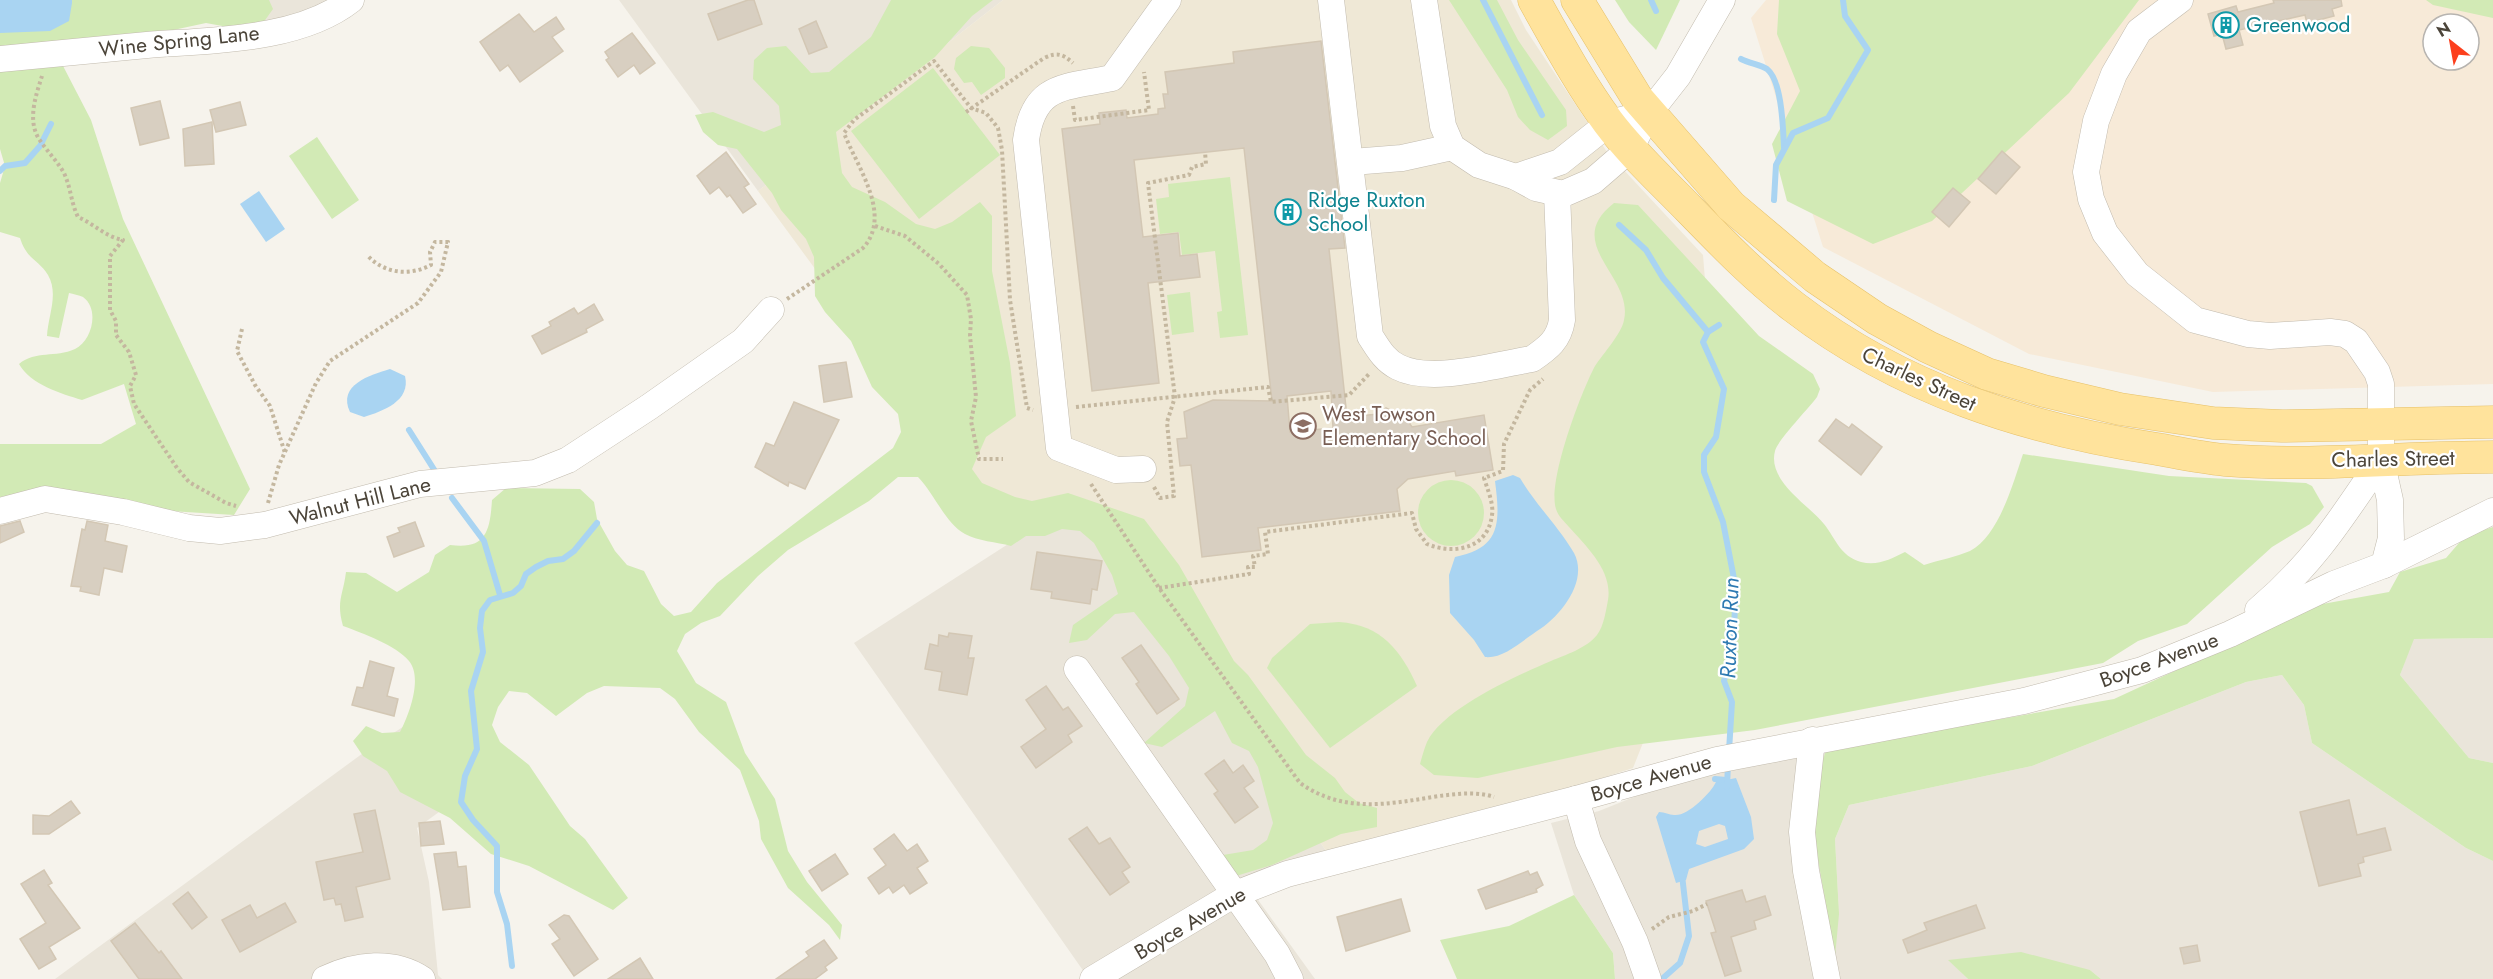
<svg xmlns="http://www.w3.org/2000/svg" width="2493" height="979" font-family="Jost,sans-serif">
  <rect width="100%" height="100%" fill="#f6f3ec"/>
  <g fill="#eae5da">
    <path d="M203,0h144l-116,37z"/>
    <path d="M619,0h384l-245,191z"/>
    <path d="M1080,498l256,367 -85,25 64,89h-226l-235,-336z"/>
    <path d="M2493,638v125l-24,-5 -69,-83 13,-36z"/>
    <path d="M487,673l-11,50 29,41 -88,64 12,54 9,93 4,4h-387l315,-231z"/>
    <path d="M2282,675l22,30 8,38 154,105 27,13v118h-392l-11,-9 -141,-10 19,19h-353l-2,-26 -39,-58 -23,-72 48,-12 65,-26 113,-27 49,-8 13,164 -4,-75 14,-34 183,-39 214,-84z"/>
  </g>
  <path fill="#f7ead8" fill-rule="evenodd" d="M1766,0h727v384l-280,8 -184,-38 -206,-107 -72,-229zM2433,24h36v36h-36z"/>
  <path fill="#efe8d6" d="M1003,0h508l15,30 81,122 96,103 8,99 -53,351 -25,63 -297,97 -256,-367 -67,41 -255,-348z"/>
  <g fill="#d2eab5">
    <path d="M0,0h269l4,9 -10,14 -19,7 -38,-7 -56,12 -150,17z"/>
    <path d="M891,0h102l-21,16 -37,41 -99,75 6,41 10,14 33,15 31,22 19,5 17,-7 28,-20 12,14v55l18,92 6,53 -30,21 -14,32 10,14 33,14 17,4 36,-8 76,26 35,46 55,96 14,14 58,80 29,23 10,14 14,11 18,5v19l-36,7 -69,31 -36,11 -19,-20 36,-6 14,-10 6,-17 -15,-56 -9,-16 -17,-8 -17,-32 -53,36 -18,-4 41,-37 4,-18 -20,-32 -35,-44 -19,2 -28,26 -18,3 4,-18 45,-31 -6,-19 -18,-32 -14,-12 -18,-2 -17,7h-19l-15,10c-14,-4 -34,-5 -46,-12 -20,-11 -31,-41 -47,-57h-20l-29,24 -81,49 -30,26 -38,40 -19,7 -16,11 -8,17 19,32 30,19 19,51 30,46 13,52 19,31 35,43 -2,15 -11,-15 -41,-37 -27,-49 -2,-18 -19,-51 -41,-38 -24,-33 -15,-11 -56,-2 -17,7 -31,23 -29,-23 -18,-2 -11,16 -6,18 8,17 29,23 41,61 15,13 43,59 -15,12 -84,-44 -38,-12 -41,-36 -50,-26 -13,-21 -24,-15 -10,-15 13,-15 16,7 18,-1c9,-17 23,-54 9,-71 -13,-16 -47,-28 -66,-35 -7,-25 0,-30 3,-54l20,1 31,19 32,-20 6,-17 15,-10c36,5 40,-14 42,-45l14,-12 74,1 14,13 3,17 18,32 12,14 17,6 17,33 13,12 17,-4 26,-29 176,-135 8,-16 -3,-18 -26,-27 -21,-46 -26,-29 -10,-16 -1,-39 -8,-18 -25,-29 -9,-17 -35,-44 -19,-4 -15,-13 -8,-17 18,-3 51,20 17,-7 -2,-19 -26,-27 1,-19 13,-12 19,-2 25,27 18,-1 42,-35z"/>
    <path d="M1449,0h48l21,40 48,70 1,16 -19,14 -18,-10 -12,-13 -11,-27z"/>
    <path d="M1615,0h65l-24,50 -27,-28z"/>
    <path d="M1779,0h360l-70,93 -137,128 -59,23 -86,-43 -15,-57 28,-53 -23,-57z"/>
    <path d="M2426,0h67v18l-60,-13z"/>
    <path d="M971,46l18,2 16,20v10l-24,17 -9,-13 -8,1 -10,-14 2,-11z"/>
    <path d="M62,64l29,56 32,99 127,270 -16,26 -80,-5 -87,-20 -67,7v-53h101l35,-20 -12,-40 -42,16c-22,-7 -51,-15 -63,-36 17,-14 36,-6 56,-15 17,-8 25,-40 8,-52 -4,-2 -10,-3 -14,-4l-10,45 -12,-2c1,-20 12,-42 1,-61 -9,-15 -21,-15 -28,-37l-20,-6v-49l5,-17 -5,-17v-82z"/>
    <path d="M933,68l67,87 -81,64 -68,-88z"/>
    <path d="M317,137l42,63 -27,19 -43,-63z"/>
    <path d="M1230,177l18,158 -28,3 -3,-26 5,-1 -7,-60 -33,4 -3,-23 -19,2 -4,-35 13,-2 -1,-13z"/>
    <path d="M1614,203l24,2 121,131 54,38 7,15 -3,8c-8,11 -40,44 -42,54 -8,30 34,54 49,73 12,15 16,32 37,38 17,4 30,-3 44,-10l19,13c15,-5 32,-8 46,-14 29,-15 43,-68 53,-97l146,22 137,7 6,3 12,21 -14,17 -38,23 -85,77 -49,17 -35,22 -348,67 -138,17 -139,31 -44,-3 -14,-11c2,-7 4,-15 7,-22 17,-34 89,-66 124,-81 14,-6 36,-13 46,-26 7,-9 9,-25 11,-35 5,-29 -22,-54 -39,-73 -5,-6 -11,-11 -13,-18 -9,-27 25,-117 39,-143 8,-12 27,-33 29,-46 10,-44 -63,-76 -10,-117z"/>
    <path d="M1190,292l4,40 -22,3 -5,-40z"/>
    <circle cx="1451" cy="513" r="33"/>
    <path d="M2493,527v111l-79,1 -14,36 69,83 24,5v98l-27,-13 -154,-105 -8,-38 -22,-30 -36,7 -214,84 -183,39 -14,34 4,75 -4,43 -20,-115 -1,-52 12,-40 288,-51 203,-94 72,-13 11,-20 46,-14 19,-22z"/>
    <path d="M1339,622c43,3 62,29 78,64l-87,62 -63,-80 5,-10 38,-34z"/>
    <path d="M1574,895l39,58 2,26h-158l-17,-39 69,-14z"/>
    <path d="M2021,952l69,18 11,9h-133l-20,-19z"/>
  </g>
  <g fill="#a9d4f2" fill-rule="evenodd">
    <path d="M0,0h72v3l-3,18 -19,10 -50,2z"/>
    <path d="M259,191l26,38 -19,13 -26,-38z"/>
    <path d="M390,369l15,7c6,25 -22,35 -41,41l-14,-5c-13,-27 20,-37 40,-43z"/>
    <path d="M1513,475l7,3c15,26 39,49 54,75 15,28 -14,64 -37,78 -15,10 -34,28 -52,26l-11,-17 -24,-27 -1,-38 6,-18c47,-9 45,-36 40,-76z"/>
    <path d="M1736,778l15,39 3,22 -10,10 -55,20 -3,11 -10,3 -20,-66 3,-5c6,0 10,3 15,3 13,2 37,-22 42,-33zM1719,824l6,2 3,13 -23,8 -9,-3 3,-13z"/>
  </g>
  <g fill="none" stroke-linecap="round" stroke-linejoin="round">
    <g stroke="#a9d4f2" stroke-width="6">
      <path d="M1483,0l59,115"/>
      <path d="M1651,0l5,11"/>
      <path d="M1741,59c8,4 20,6 26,10 15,12 16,59 17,78"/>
      <path d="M0,171l5,-5 20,-3 15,-17 11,-22"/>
      <path d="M1774,200l2,-35 17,-32 35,-15 40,-68 -23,-34 -2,-16"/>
      <path d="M1619,225l27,25 17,28 45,54"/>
      <path d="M1719,325l-11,7 -5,10 21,47 -8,48 -12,18v17l19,50 13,67 -3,57 -9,35 8,21 -3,49"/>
      <path d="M409,430l26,41"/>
      <path d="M452,498l32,43 16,54"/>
      <path d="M1715,779l11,1"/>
      <path d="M1727,787l1,-23"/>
      <path d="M512,966l-5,-42 -10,-32v-46l-24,-26 -12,-18 4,-26 12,-27 -6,-58 12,-39 -3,-24 2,-17 8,-11 23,-7 8,-7 5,-12 10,-7 12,-6 15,-2 11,-8 23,-28"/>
      <path d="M1662,979l18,-16 9,-27 -7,-61"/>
    </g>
  </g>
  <g fill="#d8cfc1" stroke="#d3c7b4" stroke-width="1.5" fill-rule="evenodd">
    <path d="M748,0h6l8,24 -44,16 -10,-26z"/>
    <path d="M2273,0h68l1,6 -10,3 2,7 -27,7 -2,-8 -66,15 4,15 -17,4 -4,-15 -8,2 -6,-22 28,-8 2,6 36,-9z"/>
    <path d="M519,14l15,18 22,-15 8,12 -12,8 11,14 -43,31 -12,-17 -8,6 -20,-29z"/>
    <path d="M816,21l11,26 -18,7 -10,-25z"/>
    <path d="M632,33l23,30 -15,11 -6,-9 -16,12 -12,-17 3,-2 -4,-6z"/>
    <path d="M1321,41l24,207 -16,1 18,168 32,-3 7,-6 20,10 6,9 72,-12 9,55 -37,6 -1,-5 -47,8 -11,10 3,22 -142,17 3,22 -59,7 -11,-92 -11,1 -3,-27 10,-1 -3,-26 29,-12 59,1 -28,-253 -110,12 9,77 35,-4 2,23 17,-2 3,23 -52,6 11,100 -67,8 -30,-262 38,-5 -1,-11 27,-3 1,8 31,-4v-5l7,-1 -2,-14h5l-3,-22 69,-9 -1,-11zM1331,391l2,37 -43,4 -3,-36z"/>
    <path d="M160,101l9,37 -29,7 -9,-37z"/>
    <path d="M240,102l6,23 -30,7 -6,-22z"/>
    <path d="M212,122l2,42 -29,2 -2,-37z"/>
    <path d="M2002,151l18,16 -24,27 -18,-15z"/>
    <path d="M726,152l23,32 -5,3 12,17 -13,9 -13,-18 -3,2 -8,-10 -9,7 -13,-18z"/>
    <path d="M1953,188l17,14 -21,25 -17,-15z"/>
    <path d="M594,304l9,16 -17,9 1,3 -45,22 -10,-18 19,-10 -2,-4 25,-14 4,6z"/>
    <path d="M846,362l6,35 -28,5 -5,-36z"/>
    <path d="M794,402l45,18 -34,69 -16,-7 -1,4 -33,-19 11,-24 8,3z"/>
    <path d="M1836,419l13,9 3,-4 30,23 -21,28 -42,-34z"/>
    <path d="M20,521l4,11 -24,11v-17z"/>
    <path d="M87,521l21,4 -3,16 22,5 -5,26 -18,-4 -5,27 -19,-4 1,-4 -10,-1 11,-57 3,1z"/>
    <path d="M415,522l9,24 -30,11 -7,-20 13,-5 -2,-4z"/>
    <path d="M1037,552l65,9 -5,29 -5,-1 -2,15 -39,-6 1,-6 -21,-3z"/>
    <path d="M949,633l23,3 -4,22h6l-7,37 -28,-5 3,-18 -17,-3 5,-25 8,2 1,-11 9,2z"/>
    <path d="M1141,645l38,54 -22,15 -21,-30 3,-2 -17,-24z"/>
    <path d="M370,661l24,7 -7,28 11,3 -4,17 -42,-11 5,-18 6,1z"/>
    <path d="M1046,686l17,24 5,-3 14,19 -14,9 4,7 -36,26 -15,-21 25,-18 -20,-29z"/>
    <path d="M1224,760l9,13 10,-8 11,16 -10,7 14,19 -23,16 -21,-29 4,-3 -13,-17z"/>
    <path d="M2349,800l8,35 28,-7 6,22 -28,7 1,5 -6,2 3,12 -42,10 -19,-74z"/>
    <path d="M71,801l9,12 -31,21h-16v-19l16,1z"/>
    <path d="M375,810l15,69 -34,8 7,30 -18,4 -4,-17 -5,1 -2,-7 -10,2 -8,-38 47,-10 -9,-38z"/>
    <path d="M440,821l4,23 -23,2 -2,-23z"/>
    <path d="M1087,827l12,17 11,-6 20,29 -8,5 7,10 -19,13 -41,-56z"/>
    <path d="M894,834l13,17 10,-7 11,17 -11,7 10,15 -17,11 -6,-9 -11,8 -4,-6 -10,7 -11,-16 18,-13 -12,-16z"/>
    <path d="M456,852l2,15 8,-1 4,41 -27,3 -9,-56z"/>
    <path d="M835,854l13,20 -26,17 -13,-20z"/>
    <path d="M44,870l8,13 -4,2 32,43 -31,19 7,12 -17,10 -19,-30 26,-16 -25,-39z"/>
    <path d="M1528,871l2,4 7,-3 6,13 -7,4 1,3 -51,17 -8,-19z"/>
    <path d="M1742,890l4,12 19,-6 6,19 -17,6 2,8 -25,8 10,34 -16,5 -14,-43 5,-1 -10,-31z"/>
    <path d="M188,892l19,25 -15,12 -19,-25z"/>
    <path d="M1401,899l9,32 -64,20 -9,-34z"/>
    <path d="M285,903l11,19 -56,30 -18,-32 28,-15 7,13z"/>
    <path d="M1976,905l9,23 -77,25 -5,-13 24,-10 -3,-7z"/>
    <path d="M564,915l5,1 29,43 -24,17 -22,-32 8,-5 -11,-14z"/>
    <path d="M135,923l24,30 2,-2 21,28h-43l-28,-38z"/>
    <path d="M824,940l13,18 -12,9 2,3 -12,9h-39l33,-23 -3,-4z"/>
    <path d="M2197,945l3,16 -16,3 -4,-16z"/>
    <path d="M640,958l13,21h-45z"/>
  </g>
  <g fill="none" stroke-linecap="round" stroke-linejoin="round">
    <g stroke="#c2bbae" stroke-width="27">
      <g id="minor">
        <path d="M1331,0l39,336c8,12 14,24 28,31 33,17 97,-2 134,-8 16,-11 27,-19 30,-39l-5,-127"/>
        <path d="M1424,0l19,126 9,21 27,18 37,12 20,11 27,6 30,-13 37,-32 19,-36 29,-37 44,-76"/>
        <path d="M2180,0l-41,31 -25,43 -18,47 -10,51 5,27 14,34 32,41 58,46 53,14 22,2 60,-4 15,2 11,7 21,31 4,12v76l9,40 1,38 -7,27"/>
        <path d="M0,59c49,-5 98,-9 147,-14 64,-5 152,-4 204,-45"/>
        <path d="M1352,162l50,-4 50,-11"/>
        <path d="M1516,177l44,-15 49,-39 40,-10"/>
        <path d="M1143,469l-27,1 -57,-22 -33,-308c8,-57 39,-52 86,-62l56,-78"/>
        <path d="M0,511l45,-12 78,13 66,16 31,3 45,-6 155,-41 115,-11 33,-13 81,-53 94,-66 28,-31"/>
        <path d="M2258,610c55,-46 83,-91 123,-150"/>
        <path d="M1077,669l200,285 13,25"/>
        <path d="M1812,740l-10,92 4,39 21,108"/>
        <path d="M1576,799l12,42 47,101 13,37"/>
        <path d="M325,979c31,-15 68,-19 97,0"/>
        <path d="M1093,979l140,-84 54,-21 289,-75 141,-39 307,-59 118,-31 88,-36 104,-50 50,-19 109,-54"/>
      </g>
    </g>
    <g stroke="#e6c16a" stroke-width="33">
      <g id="major">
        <path d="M1534,0c23,41 46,84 74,122 24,32 54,59 82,88 33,34 66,68 104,97 107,82 231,122 363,142 22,4 45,9 68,11 89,7 179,-3 268,-3"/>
        <path d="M1577,0l60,98 94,108 84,71 62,42 51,28 59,27 57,17 76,18 93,14 69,3 211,-4"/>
      </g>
    </g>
    <g stroke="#c4b79f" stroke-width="4" stroke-dasharray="3 3" stroke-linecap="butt">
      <path d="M42,76c-6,19 -15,44 -3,63 8,12 18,22 25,34 7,15 7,30 14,44 16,7 28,20 45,23l-13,16v54l6,11v14l13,17 7,23 -6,11 4,18 43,64 12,14 37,21 10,3"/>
      <path d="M1073,106l2,14 74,-10 -5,-38"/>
      <path d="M966,112l78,-54c13,-6 19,-4 29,5"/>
      <path d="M875,226l30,10 34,28 28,31 4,24 -1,17 6,61 -5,24 8,38h24"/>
      <path d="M787,299l76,-51c30,-33 -6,-81 -19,-115l10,-13 80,-59 37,47 15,5 12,15 4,22 8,150 17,108 6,2"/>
      <path d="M242,329l-5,22 18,34 15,21 15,47"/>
      <path d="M1076,407l192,-20 3,15 78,-7 21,-22"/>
      <path d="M1091,484l68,104 141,195c44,31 89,21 139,13 18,-2 37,-5 55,1"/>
      <path d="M1154,487l6,11 14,-2 -7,-74 8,-25 -27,-214 41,-8 3,-8 14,-3 -1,-12"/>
      <path d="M268,503l11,-38 37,-82 14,-22 88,-58 23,-31 7,-30h-13l-5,10 1,13c-21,11 -46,9 -63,-9"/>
      <path d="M1159,588l90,-14 -1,-7h7l-2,-11 15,-2 -3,-22 147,-19 4,16 11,15c27,11 61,5 65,-29 2,-11 -5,-27 -8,-37l19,-7 1,-27 26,-54 13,-11"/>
      <path d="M1652,929l17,-12 24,-6 14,-7"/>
    </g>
    <use href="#minor" stroke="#fff" stroke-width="26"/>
    <use href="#major" stroke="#ffe39c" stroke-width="32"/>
  </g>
  <defs>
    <g id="building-ring" transform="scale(1.35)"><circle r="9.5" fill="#fff" stroke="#0f9aa8" stroke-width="1.5"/><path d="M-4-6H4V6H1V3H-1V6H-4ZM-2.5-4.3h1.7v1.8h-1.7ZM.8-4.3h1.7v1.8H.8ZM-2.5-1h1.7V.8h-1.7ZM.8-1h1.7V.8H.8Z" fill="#0f9aa8"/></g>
    <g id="school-ring" transform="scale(1.35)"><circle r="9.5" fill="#fff" stroke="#8d6e63" stroke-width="1.5"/><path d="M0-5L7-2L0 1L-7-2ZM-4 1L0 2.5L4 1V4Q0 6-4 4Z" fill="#8d6e63"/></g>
  </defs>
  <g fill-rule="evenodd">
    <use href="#building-ring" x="2226" y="25"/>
    <use href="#building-ring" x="1288" y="212"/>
    <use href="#school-ring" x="1303" y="426"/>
  </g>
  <g text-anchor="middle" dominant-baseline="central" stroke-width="4.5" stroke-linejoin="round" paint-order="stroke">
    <g font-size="21" fill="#0d838f" stroke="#fff" text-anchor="start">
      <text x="2246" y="25">Greenwood</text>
      <text x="1308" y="200">Ridge Ruxton<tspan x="1308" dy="24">School</tspan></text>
    </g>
    <g font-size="21" fill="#4b4439" stroke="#fff">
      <text transform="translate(179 41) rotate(-6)">Wine Spring Lane</text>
      <text transform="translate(1919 379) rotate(25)">Charles Street</text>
      <text transform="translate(2393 459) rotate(-1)">Charles Street</text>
      <text transform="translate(360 501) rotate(-14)">Walnut Hill Lane</text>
      <text transform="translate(2159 660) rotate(-20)">Boyce Avenue</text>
      <text transform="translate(1651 778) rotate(-16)">Boyce Avenue</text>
      <text transform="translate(1190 923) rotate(-30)">Boyce Avenue</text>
    </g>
    <g font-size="21" fill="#785e54" stroke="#fff" text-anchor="start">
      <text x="1322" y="414">West Towson<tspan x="1322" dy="24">Elementary School</tspan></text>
    </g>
    <g font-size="22" font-style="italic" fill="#2e7ab2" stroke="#fff">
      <text transform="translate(1729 628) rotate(-88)">Ruxton Run</text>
    </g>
  </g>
  <g transform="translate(2451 42) rotate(329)"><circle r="28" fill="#ffffff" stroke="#b7b4b0" stroke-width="1.5"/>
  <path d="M0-4.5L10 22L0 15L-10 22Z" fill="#fc3f1d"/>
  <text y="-9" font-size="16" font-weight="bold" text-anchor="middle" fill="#4b4439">N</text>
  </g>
</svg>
